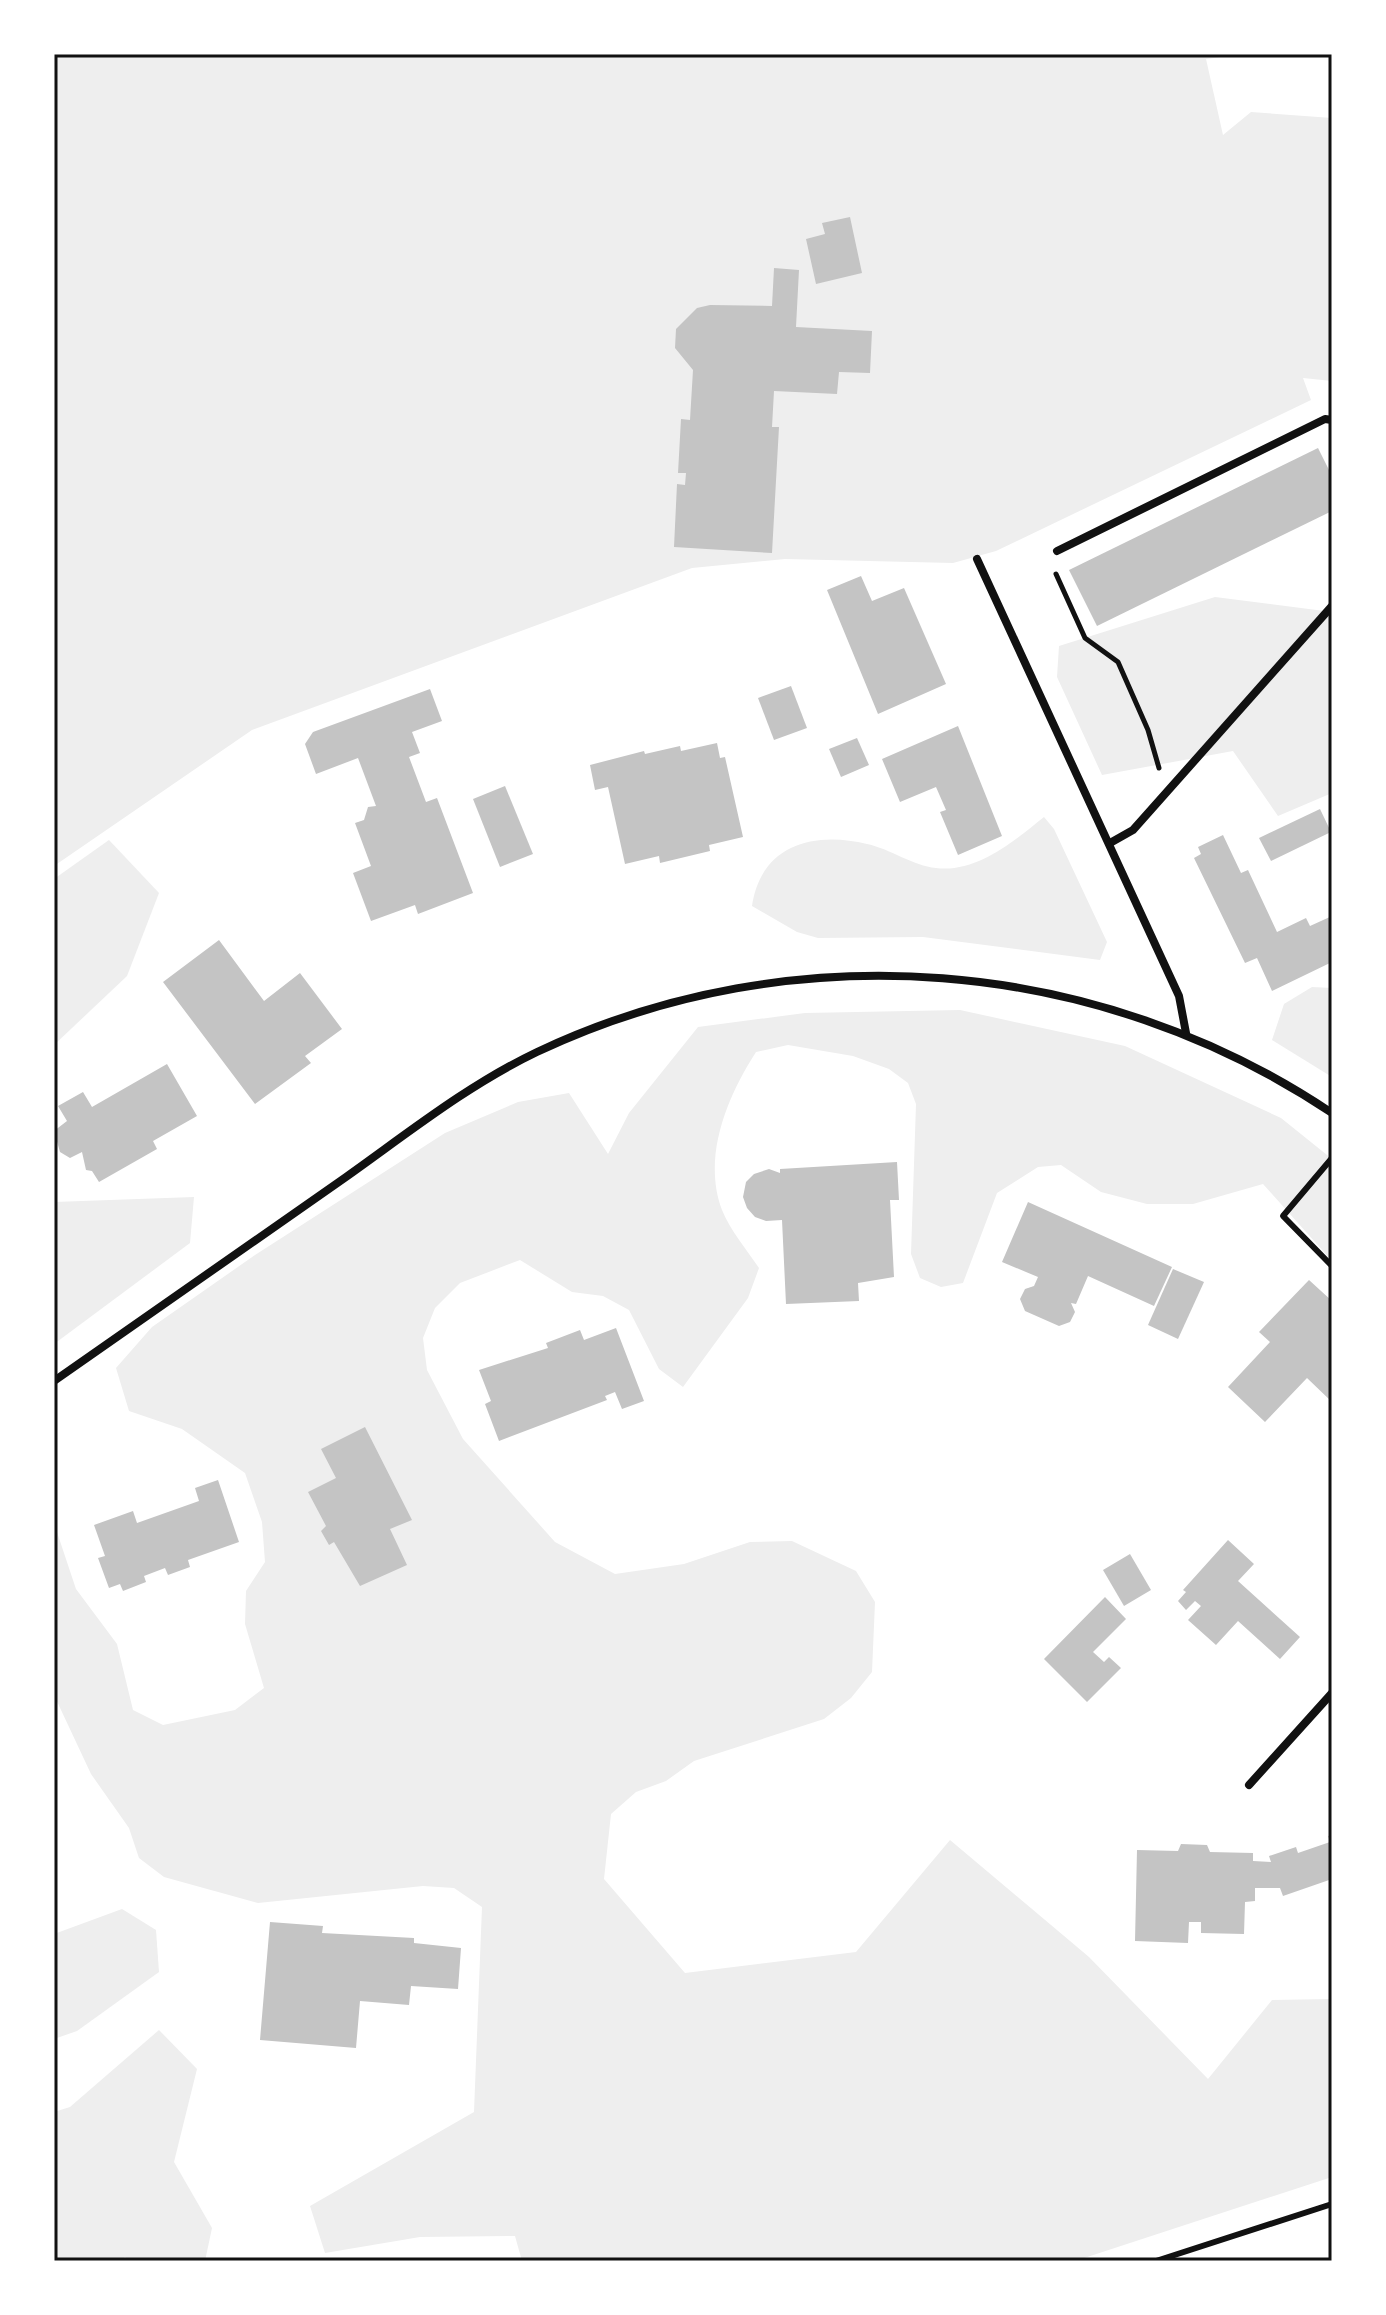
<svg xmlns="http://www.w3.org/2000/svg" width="1386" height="2315" font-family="'PT Sans',sans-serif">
  <rect width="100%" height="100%" fill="#fff"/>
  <g fill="#eee">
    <path d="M54,54h1189l-37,5 17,76 28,-23 81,6v263l-29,-3 8,22 -315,151 -43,12 -168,-4 -93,9 -440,162 -198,136z"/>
    <path d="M1215,597l117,15v181l-54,23 -45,-65 -131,24 -45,-98 2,-31z"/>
    <path d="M1044,817l10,12 53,113 -7,18 -177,-23 -105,1 -21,-6 -45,-26c9,-61 61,-75 115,-62 24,5 46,22 69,24 41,5 78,-27 108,-51z"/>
    <path d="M109,840l50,53 -32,83 -73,69v-166z"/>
    <path d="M1312,987l20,1v89l-60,-37 12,-36z"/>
    <path d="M960,1010l165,36 156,72 51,41v102l-69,-77 -70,20h-46l-46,-12 -40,-27 -23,2 -41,26 -34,90 -22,4 -21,-9 -9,-24 5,-150 -8,-21 -19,-14 -36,-13 -65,-11 -32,7c-29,45 -54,105 -34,158 8,20 25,40 37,58l-11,30 -65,89 -24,-18 -30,-59 -26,-14 -31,-4 -52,-32 -60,23 -25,25 -12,30 4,32 36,69 92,103 60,32 69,-10 66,-22 42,-1 64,30 19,31 -3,70 -21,26 -27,21 -130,42 -28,20 -30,11 -25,22 -7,65 81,94 171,-21 94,-112 139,117 119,122 64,-79 60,-1v178l-257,84h-553l-7,-25 -95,1 -95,16 -15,-47 164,-94 8,-205 -28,-19 -31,-2 -165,17 -94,-26 -25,-19 -10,-30 -38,-54 -37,-79v-172l22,66 41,55 16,66 30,15 72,-15 29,-22 -19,-64 1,-33 19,-29 -3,-40 -17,-49 -63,-44 -53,-18 -13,-43 36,-41 103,-72 190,-122 73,-31 51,-9 39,61 21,-41 69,-86 107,-14z"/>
    <path d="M194,1197l-4,46 -136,101v-142z"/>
    <path d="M122,1909l34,21 3,42 -82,59 -23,8v-105z"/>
    <path d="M159,2030l38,39 -23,93 38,66 -7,33h-75l-5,-4 -5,4h-66v-149l16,-5z"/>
  </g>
  <g fill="#c4c4c4">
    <path d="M850,217l12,56 -46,11 -10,-45 19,-5 -3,-11z"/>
    <path d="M774,268l25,2 -3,57 76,4 -2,42 -31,-1 -2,22 -63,-3 -2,36h7l-7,126 -98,-6 3,-63 8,1 1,-12h-8l3,-54 9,1 3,-50 -18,-22 1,-19 21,-21 13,-3 62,1z"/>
    <path d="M1318,448l14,28v35l-235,115 -28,-56z"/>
    <path d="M861,576l11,25 32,-13 42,96 -68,30 -51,-124z"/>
    <path d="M791,686l16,42 -33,12 -16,-42z"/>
    <path d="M430,689l12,32 -30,11 8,21 -11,4 17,45 11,-4 36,95 -55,21 -3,-9 -44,16 -18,-48 18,-7 -16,-43 9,-3 4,-13 8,-1 -18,-48 -42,16 -11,-30 8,-12z"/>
    <path d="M958,726l44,110 -44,19 -18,-43 6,-2 -10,-23 -36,15 -18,-43z"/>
    <path d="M857,738l12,27 -28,12 -12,-28z"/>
    <path d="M717,743l3,15 5,-1 18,80 -34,8 1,6 -50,12 -1,-7 -34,8 -17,-77 -13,3 -5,-25 54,-14 1,3 35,-8 1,5z"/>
    <path d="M505,786l28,68 -33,13 -27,-68z"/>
    <path d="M1320,809l11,23 -60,29 -12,-23z"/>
    <path d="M1223,835l18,38 7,-3 29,62 29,-14 4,8 22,-10v46l-60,29 -15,-33 -12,5 -51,-105 7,-4 -3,-7z"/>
    <path d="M219,940l45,61 36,-28 42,56 -37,27 6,7 -56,41 -92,-122z"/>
    <path d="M167,1064l30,52 -44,25 4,8 -58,33 -7,-11 -6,-1 -4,-18 -12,6 -10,-6 -6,-21 13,-10 -9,-15 25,-14 9,15z"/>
    <path d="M897,1162l2,38h-9l4,77 -36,6 1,18 -73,3 -4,-84 -16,1 -11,-4 -8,-9 -4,-11 3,-15 8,-8 15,-5 11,4v-4z"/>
    <path d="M1028,1202l144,65 -18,39 -66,-30 -12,28 -5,-1 4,9 -5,10 -11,4 -34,-15 -5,-12 5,-10 9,-3 4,-9 -36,-15z"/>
    <path d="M1173,1269l31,13 -26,57 -30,-14z"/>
    <path d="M1309,1280l23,21v101l-25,-24 -42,44 -37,-35 42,-45 -11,-10z"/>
    <path d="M616,1328l28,73 -22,8 -7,-17 -10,4 2,4 -108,41 -14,-37 6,-3 -12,-31 69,-22 -2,-5 34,-13 4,10z"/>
    <path d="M365,1427l47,93 -22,9 17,36 -47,21 -26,-44 -5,3 -8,-14 5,-5 -18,-34 28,-14 -15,-29z"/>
    <path d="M218,1480l21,62 -51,18 2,7 -22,8 -3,-7 -21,8 2,6 -23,9 -3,-7 -11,4 -11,-30 7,-2 -11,-31 39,-14 4,12 62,-22 -4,-13z"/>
    <path d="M1228,1540l26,24 -16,17 62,56 -20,22 -42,-38 -22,24 -28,-25 13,-14 -6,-5 -9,9 -8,-9 8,-9 -3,-2z"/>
    <path d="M1130,1554l21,36 -27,16 -21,-36z"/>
    <path d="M1105,1597l21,22 -33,33 11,10 5,-5 12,11 -34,34 -43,-43z"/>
    <path d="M1332,1835v44l-49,17 -3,-8h-25v13l-10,1 -1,32 -43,-1v-11h-12l-1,21 -53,-2 2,-91 41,1 3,-7 26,1 3,7 43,1v8l18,1 -2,-6 27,-9 2,6 32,-11 -2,-6z"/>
    <path d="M270,1922l53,4 -1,7 92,5v5l47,5 -3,41 -47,-3 -2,19 -49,-4 -4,47 -96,-8z"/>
  </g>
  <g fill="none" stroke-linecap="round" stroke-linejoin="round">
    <path stroke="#111" stroke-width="5" d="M1056,574l29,64 33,24 30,68 11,38"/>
    <g stroke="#111" stroke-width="6">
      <path d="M1332,1158l-49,58 49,50"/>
      <path d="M1156,2261l176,-57"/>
    </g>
    <g stroke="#111" stroke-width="8">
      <path d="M1057,551l268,-132 7,1"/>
      <path d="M977,559l202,437 7,37"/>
      <path d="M1110,843l23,-13 199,-224"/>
      <path d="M54,1381c97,-68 195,-136 292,-204 62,-44 122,-92 191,-125 256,-121 561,-96 795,61"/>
      <path d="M1249,1785l83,-92"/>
    </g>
  </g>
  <rect width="1386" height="2315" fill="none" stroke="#ffffff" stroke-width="112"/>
  <rect x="56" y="56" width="1274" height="2203" fill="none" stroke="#111" stroke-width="3"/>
</svg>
